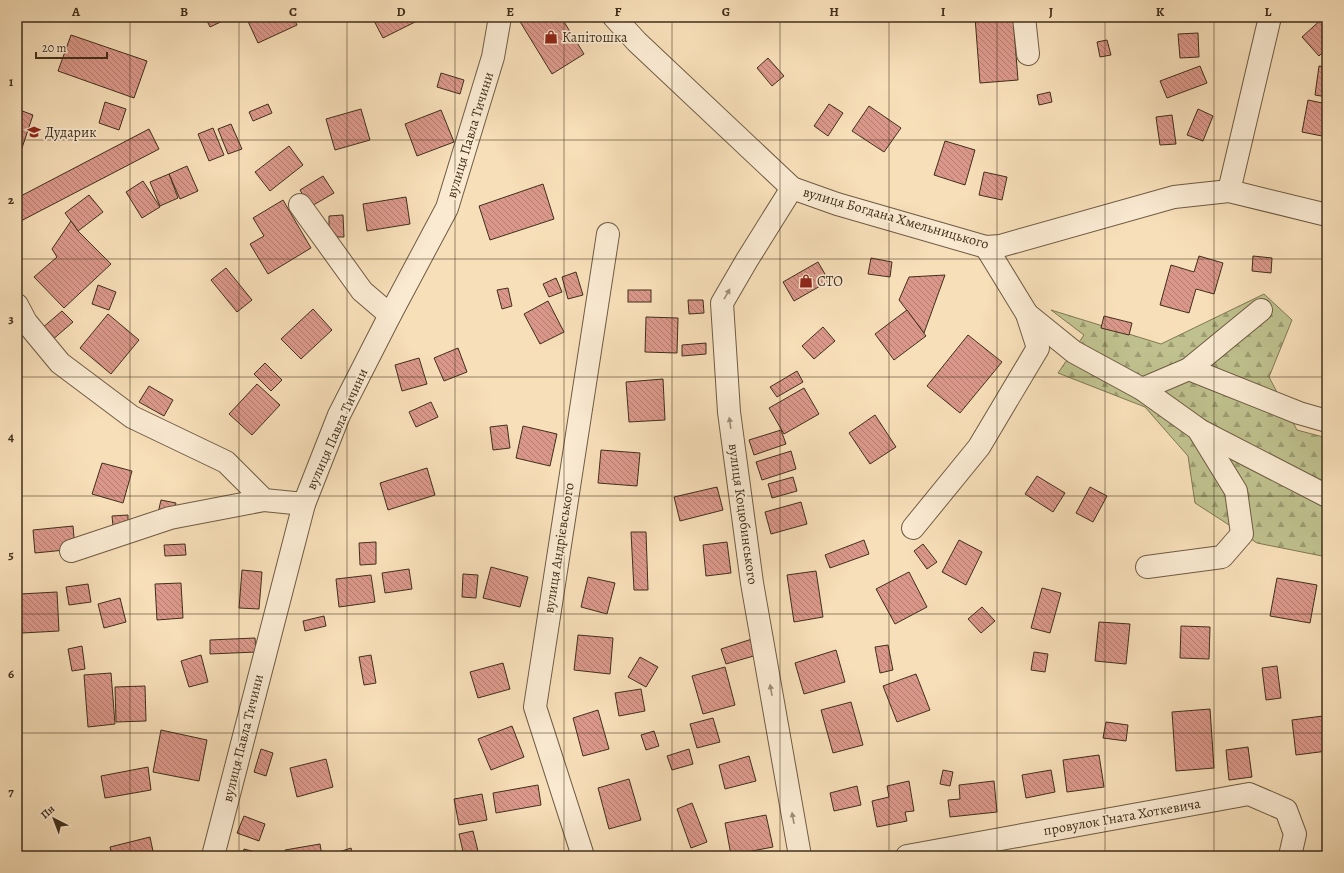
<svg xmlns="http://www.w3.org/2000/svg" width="1344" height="873" font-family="Alegreya,serif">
  <defs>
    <pattern id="forest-firs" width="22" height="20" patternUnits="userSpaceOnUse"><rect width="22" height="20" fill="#bfc18e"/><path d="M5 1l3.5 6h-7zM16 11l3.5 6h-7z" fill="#9d9d73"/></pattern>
    <pattern id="building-back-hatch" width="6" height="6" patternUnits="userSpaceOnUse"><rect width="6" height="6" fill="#db988a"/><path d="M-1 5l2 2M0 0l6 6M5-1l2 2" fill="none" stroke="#b37c70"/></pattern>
  </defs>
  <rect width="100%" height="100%" fill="#f7dfb9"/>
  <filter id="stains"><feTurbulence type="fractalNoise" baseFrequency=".005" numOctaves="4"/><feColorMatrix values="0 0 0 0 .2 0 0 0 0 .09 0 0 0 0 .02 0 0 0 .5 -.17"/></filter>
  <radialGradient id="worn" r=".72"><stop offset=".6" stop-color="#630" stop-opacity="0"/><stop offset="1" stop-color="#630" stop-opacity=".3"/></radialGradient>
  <path fill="url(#forest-firs)" stroke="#807854" d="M1264,294l28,26 -23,57 28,53 30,8v119l-70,-14 -62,-40 -7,-47 -43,-49 -87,-34 26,-38 -33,-25 110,34z"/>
  <g fill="url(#building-back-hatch)" stroke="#412f1b">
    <path d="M205,17h26l-21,10z"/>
    <path d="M246,17h47l4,8 -39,18z"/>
    <path d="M372,17h53l-42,21z"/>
    <path d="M523,17h38l23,37 -32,20 -33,-54z"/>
    <path d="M975,17h38l5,63 -38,3z"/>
    <path d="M1324,17h3v31l-8,8 -17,-19z"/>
    <path d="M1198,33l1,24 -19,1 -2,-24z"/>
    <path d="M71,35l76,26 -13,37 -76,-27z"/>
    <path d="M1107,40l4,15 -11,2 -3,-15z"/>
    <path d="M768,58l16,18 -12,10 -15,-18z"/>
    <path d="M1200,66l7,17 -40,15 -7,-17z"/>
    <path d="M1319,66l8,1v30l-12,-2z"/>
    <path d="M441,73l23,7 -4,14 -23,-7z"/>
    <path d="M1050,92l2,10 -13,3 -2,-10z"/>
    <path d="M1308,100l19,4v33l-25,-5z"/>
    <path d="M105,102l21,7 -7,21 -20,-7z"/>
    <path d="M268,104l4,9 -19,8 -4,-9z"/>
    <path d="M829,104l14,9 -15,23 -14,-10z"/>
    <path d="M869,106l32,22 -17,24 -32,-21z"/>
    <path d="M17,109l16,6 -13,39 -3,-1z"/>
    <path d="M361,109l9,31 -35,10 -9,-31z"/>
    <path d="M1198,109l15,7 -10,25 -16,-6z"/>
    <path d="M441,110l13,32 -37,14 -12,-32z"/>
    <path d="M1172,115l4,29 -16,1 -4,-28z"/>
    <path d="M231,124l11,25 -14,5 -10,-25z"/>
    <path d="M213,128l11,27 -15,6 -11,-27z"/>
    <path d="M149,129l10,20 -142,74v-25z"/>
    <path d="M945,141l30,9 -10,35 -31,-10z"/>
    <path d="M289,146l14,19 -33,26 -15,-19z"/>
    <path d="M187,166l11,25 -18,8 -11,-25z"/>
    <path d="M984,172l23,5 -5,23 -23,-5z"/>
    <path d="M169,174l9,24 -18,8 -10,-24z"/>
    <path d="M323,176l11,17 -24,14 -10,-17z"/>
    <path d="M143,181l17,26 -18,11 -16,-26z"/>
    <path d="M543,184l11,35 -64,21 -11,-34z"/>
    <path d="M89,195l14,17 -25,19 -13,-18z"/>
    <path d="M406,197l4,27 -43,7 -4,-27z"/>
    <path d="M283,200l28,48 -43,26 -18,-30 14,-8 -11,-18z"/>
    <path d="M343,215l1,22h-15v-21z"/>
    <path d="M71,221l7,10 33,33 -47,44 -30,-31 23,-20 -5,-8z"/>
    <path d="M1199,256l24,7 -9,31 -18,-5 -7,24 -29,-8 11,-40 23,7z"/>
    <path d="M1253,256l19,2 -1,15 -19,-2z"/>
    <path d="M871,258l21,4 -2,15 -22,-3z"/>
    <path d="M818,262l11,19 -35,20 -11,-19z"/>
    <path d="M226,268l26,32 -15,12 -26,-32z"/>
    <path d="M576,272l7,23 -15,4 -6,-22z"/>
    <path d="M945,275l-21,58 -25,-33 10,-23z"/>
    <path d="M556,278l6,14 -13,5 -6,-13z"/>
    <path d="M98,285l18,7 -7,18 -17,-6z"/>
    <path d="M508,288l4,18 -10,3 -5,-19z"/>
    <rect x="628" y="290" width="23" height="12"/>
    <path d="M688,300h15l1,13 -15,1z"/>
    <path d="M548,301l16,31 -24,12 -16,-30z"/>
    <path d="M313,309l19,21 -31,29 -20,-20z"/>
    <path d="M907,310l19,26 -32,24 -19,-26z"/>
    <path d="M62,311l11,11 -22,19 -10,-12z"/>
    <path d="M108,314l31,26 -28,34 -31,-26z"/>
    <path d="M1104,316l28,7 -3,12 -28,-7z"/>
    <path d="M646,317l32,1 -1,35 -32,-1z"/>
    <path d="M823,327l12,14 -21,18 -12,-13z"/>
    <path d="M968,335l34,27 -42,51 -33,-27z"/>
    <path d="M706,343v11l-24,2v-11z"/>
    <path d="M458,348l9,24 -23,9 -10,-23z"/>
    <path d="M419,358l8,26 -25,7 -7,-26z"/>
    <path d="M265,363l17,17 -11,11 -17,-17z"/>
    <path d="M797,371l6,11 -26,15 -7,-10z"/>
    <path d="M663,379l2,41 -36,2 -3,-40z"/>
    <path d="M257,384l23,21 -28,30 -23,-21z"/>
    <path d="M149,386l24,14 -9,16 -25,-14z"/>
    <path d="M804,388l15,26 -35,20 -15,-26z"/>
    <path d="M431,402l7,15 -22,10 -7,-15z"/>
    <path d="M875,415l21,32 -26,17 -21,-31z"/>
    <path d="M507,425l3,23 -17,2 -3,-23z"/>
    <path d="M523,426l34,8 -7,32 -34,-8z"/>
    <path d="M781,430l5,14 -32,11 -5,-15z"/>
    <path d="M601,450l39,3 -3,33 -39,-3z"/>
    <path d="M791,451l5,18 -34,11 -6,-18z"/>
    <path d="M102,463l30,8 -9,32 -31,-9z"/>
    <path d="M427,468l8,27 -47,15 -8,-27z"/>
    <path d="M1037,476l28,17 -12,19 -28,-18z"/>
    <path d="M793,477l4,14 -25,7 -4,-14z"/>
    <path d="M717,487l6,23 -43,11 -6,-24z"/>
    <path d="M1090,487l17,9 -14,26 -17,-9z"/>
    <path d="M161,500l15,3 -3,13 -15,-3z"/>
    <path d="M801,502l6,22 -36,10 -6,-22z"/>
    <path d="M128,515v9l-15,2 -1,-10z"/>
    <path d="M73,526l2,23 -40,4 -2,-23z"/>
    <path d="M631,532h15l2,58h-14z"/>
    <path d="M864,540l5,14 -39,14 -5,-13z"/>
    <path d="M959,540l23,12 -16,33 -24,-13z"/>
    <path d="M376,542v22l-16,1 -1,-22z"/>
    <path d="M727,542l4,31 -25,3 -3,-31z"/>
    <path d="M185,544l1,11 -21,1 -1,-11z"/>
    <path d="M923,544l14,18 -10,7 -13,-18z"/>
    <path d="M491,567l37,10 -8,30 -37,-9z"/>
    <path d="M409,569l3,20 -27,4 -3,-20z"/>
    <path d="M242,570l20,2 -3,37 -20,-1z"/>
    <path d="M816,571l7,46 -29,5 -7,-47z"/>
    <path d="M909,572l18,35 -32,17 -19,-35z"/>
    <path d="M463,574l15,1 -2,23 -14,-1z"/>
    <path d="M371,575l4,27 -36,5 -3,-28z"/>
    <path d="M588,577l27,6 -8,31 -26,-7z"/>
    <path d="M1277,578l40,7 -7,38 -40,-7z"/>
    <path d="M181,583l2,35 -26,2 -2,-36z"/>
    <path d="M88,584l3,18 -22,3 -3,-18z"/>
    <path d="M1042,588l19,5 -11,40 -19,-5z"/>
    <path d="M57,592l2,39 -37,2 -2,-39z"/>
    <path d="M120,598l6,24 -22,6 -6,-24z"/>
    <path d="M982,607l13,14 -14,12 -13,-14z"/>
    <path d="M324,616l2,10 -21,5 -2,-10z"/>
    <path d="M1099,622l31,2 -4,40 -31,-3z"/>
    <path d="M1181,626l29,1 -1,32 -29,-1z"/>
    <path d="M578,635l35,3 -3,36 -36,-4z"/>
    <path d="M255,638l1,14 -46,2v-14z"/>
    <path d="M752,639l5,16 -31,9 -5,-15z"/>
    <path d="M888,645l5,25 -13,3 -5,-26z"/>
    <path d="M82,646l3,23 -13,2 -4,-22z"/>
    <path d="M836,650l9,32 -41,12 -9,-31z"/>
    <path d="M1034,652l14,2 -3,18 -14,-2z"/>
    <path d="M201,655l7,27 -19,5 -8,-26z"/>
    <path d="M371,655l5,28 -12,2 -5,-28z"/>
    <path d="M640,657l18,10 -12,20 -18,-10z"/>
    <path d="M503,663l7,26 -32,9 -8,-26z"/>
    <path d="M1277,666l4,32 -15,2 -4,-32z"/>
    <path d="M725,667l10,38 -32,9 -11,-38z"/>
    <path d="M111,673l4,51 -27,3 -4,-52z"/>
    <path d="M916,674l14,36 -33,12 -14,-36z"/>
    <path d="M145,686l1,35 -30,1 -1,-35z"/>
    <path d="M641,689l4,22 -26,5 -4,-23z"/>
    <path d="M851,702l12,43 -30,8 -12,-43z"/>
    <path d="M1210,709l4,59 -38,3 -4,-59z"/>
    <path d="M598,710l11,39 -26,7 -10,-38z"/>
    <path d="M1323,716l4,35 -31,4 -4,-35z"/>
    <path d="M713,718l7,24 -23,6 -7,-24z"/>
    <path d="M1106,722l22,3 -2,16 -23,-3z"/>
    <path d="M512,726l12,31 -33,13 -13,-31z"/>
    <path d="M161,730l46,10 -8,41 -46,-9z"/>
    <path d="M654,731l5,15 -13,4 -5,-15z"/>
    <path d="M1248,747l4,30 -23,3 -3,-30z"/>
    <path d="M261,749l12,4 -7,23 -12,-4z"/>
    <path d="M689,749l4,15 -21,6 -5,-14z"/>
    <path d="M1099,755l5,32 -37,5 -4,-32z"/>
    <path d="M749,756l7,25 -31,8 -6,-24z"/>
    <path d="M326,759l7,28 -36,10 -7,-29z"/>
    <path d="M148,767l3,23 -46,8 -4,-22z"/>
    <path d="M943,770l10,2 -3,14 -10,-2z"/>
    <path d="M1051,770l4,22 -29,6 -4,-23z"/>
    <path d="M629,779l12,41 -32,9 -11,-41z"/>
    <path d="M909,781l5,30 -9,1 2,9 -30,6 -5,-26 17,-4 -2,-11z"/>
    <path d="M994,781l3,31 -47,5 -2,-17 12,-1 -1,-14z"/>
    <path d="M538,785l3,20 -45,8 -3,-20z"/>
    <path d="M857,786l4,19 -27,6 -4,-18z"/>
    <path d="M482,794l5,26 -28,5 -5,-26z"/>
    <path d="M692,803l15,39 -16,6 -14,-39z"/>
    <path d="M766,815l7,32 -42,8 -6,-32z"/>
    <path d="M244,816l21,8 -6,17 -22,-8z"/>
    <path d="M473,831l6,24 -15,1 -5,-22z"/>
    <path d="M150,837l4,19h-42l-2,-9z"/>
    <path d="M320,844l2,12h-36l-1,-6z"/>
    <path d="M351,848l2,8h-13l-1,-4z"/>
    <path d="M244,849l19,5 -1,2h-20z"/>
  </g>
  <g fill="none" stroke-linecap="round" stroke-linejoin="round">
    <g stroke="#6e5b42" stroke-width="24">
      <g id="minor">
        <path d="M614,17l23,25 155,146 45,16 149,43 14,-1 174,-49 55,-6 98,24"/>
        <path d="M1024,17l4,37"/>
        <path d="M792,188l-45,72 -25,43 7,109 23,171 48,273"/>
        <path d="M1229,191l41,-174"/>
        <path d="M300,205l62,86 28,24"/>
        <path d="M17,305l9,17 34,41 72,54 94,45 38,38 40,4"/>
        <path d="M1027,314l47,38 68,37 56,40 38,62 6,43 -20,23 -75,10"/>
        <path d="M1189,369l110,44 28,8"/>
        <path d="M1142,389l47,-20 72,-59"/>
        <path d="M1199,430l128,66"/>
        <path d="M913,528l66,-81 59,-99 -11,-34 -41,-67"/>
        <path d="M71,551l99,-33 94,-18"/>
        <path d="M213,856l91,-352 35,-89 51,-100 57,-107 46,-151 7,-40"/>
        <path d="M583,856l-48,-149 73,-473"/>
        <path d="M907,856l342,-62 37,16 9,24 -5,22"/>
      </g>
    </g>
    <use href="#minor" stroke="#faead2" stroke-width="22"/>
  </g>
  <defs><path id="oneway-solid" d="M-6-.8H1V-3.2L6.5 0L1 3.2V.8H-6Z"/></defs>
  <g fill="#9e8c76">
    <use href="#oneway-solid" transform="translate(727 294) rotate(-60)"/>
    <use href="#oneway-solid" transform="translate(730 423) rotate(-98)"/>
    <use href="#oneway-solid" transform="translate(771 690) rotate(-100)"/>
    <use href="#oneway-solid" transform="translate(793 818) rotate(-100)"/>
  </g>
  <path fill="none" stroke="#412f1b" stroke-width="1" stroke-opacity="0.55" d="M130,17v839M239,17v839M347,17v839M455,17v839M564,17v839M672,17v839M780,17v839M889,17v839M997,17v839M1105,17v839M1214,17v839M17,140h1310M17,259h1310M17,377h1310M17,496h1310M17,614h1310M17,733h1310"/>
  <defs>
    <g id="shop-bare" transform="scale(1.08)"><path d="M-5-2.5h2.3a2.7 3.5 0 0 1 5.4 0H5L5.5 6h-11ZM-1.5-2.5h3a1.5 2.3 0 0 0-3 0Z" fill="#8f2418" stroke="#faead2" stroke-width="2.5" paint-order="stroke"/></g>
    <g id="school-bare" transform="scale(1.08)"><path d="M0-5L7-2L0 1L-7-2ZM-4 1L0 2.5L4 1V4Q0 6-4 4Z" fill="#8f2418" stroke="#faead2" stroke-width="2.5" paint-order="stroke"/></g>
  </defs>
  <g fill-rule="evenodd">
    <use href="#shop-bare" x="551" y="37"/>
    <use href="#school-bare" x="34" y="132"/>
    <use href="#shop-bare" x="806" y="281"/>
  </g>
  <g text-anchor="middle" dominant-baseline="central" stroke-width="3.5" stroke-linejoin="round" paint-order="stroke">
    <g font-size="14" fill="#412f1b" stroke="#faead2" text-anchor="start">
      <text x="562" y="37">Капітошка</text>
      <text x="45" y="132">Дударик</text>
      <text x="817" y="281">СТО</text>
    </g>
    <g font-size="14" fill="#412f1b" stroke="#faead2">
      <text transform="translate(470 135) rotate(-73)">вулиця Павла Тичини</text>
      <text transform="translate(896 218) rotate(16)">вулиця Богдана Хмельницького</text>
      <text transform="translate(337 429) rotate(-66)">вулиця Павла Тичини</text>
      <text transform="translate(743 514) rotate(82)">вулиця Коцюбинського</text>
      <text transform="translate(559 548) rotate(-81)">вулиця Андрієвського</text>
      <text transform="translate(243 738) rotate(-76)">вулиця Павла Тичини</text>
      <text transform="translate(1122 817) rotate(-10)">провулок Гната Хоткевича</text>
    </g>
  </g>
  <rect width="1344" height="873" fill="none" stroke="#f7dfb9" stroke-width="44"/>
  <g transform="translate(54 819) rotate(318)" stroke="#faead2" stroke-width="3" paint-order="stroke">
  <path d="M0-3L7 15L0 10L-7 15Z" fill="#412f1b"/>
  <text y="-6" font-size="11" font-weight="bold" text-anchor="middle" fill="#412f1b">Пн</text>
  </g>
  <path d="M36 52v6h71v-6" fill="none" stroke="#412f1b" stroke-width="2"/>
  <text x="42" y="52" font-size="12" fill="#412f1b" stroke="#faead2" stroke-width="3" paint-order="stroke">20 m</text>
  <rect x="22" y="22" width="1300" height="829" fill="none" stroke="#412f1b" stroke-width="1.5"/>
  <g font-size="13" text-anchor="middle" font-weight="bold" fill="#412f1b">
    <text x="76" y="16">A</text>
    <text x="184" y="16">B</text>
    <text x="293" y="16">C</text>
    <text x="401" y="16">D</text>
    <text x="510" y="16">E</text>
    <text x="618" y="16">F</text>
    <text x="726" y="16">G</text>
    <text x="834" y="16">H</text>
    <text x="943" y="16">I</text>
    <text x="1051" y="16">J</text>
    <text x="1160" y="16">K</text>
    <text x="1268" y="16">L</text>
    <text x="11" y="86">1</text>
    <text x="11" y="204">2</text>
    <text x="11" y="323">3</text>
    <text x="11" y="441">4</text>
    <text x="11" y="559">5</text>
    <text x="11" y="678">6</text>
    <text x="11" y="796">7</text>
  </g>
  <rect width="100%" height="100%" filter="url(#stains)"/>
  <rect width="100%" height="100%" fill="url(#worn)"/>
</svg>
